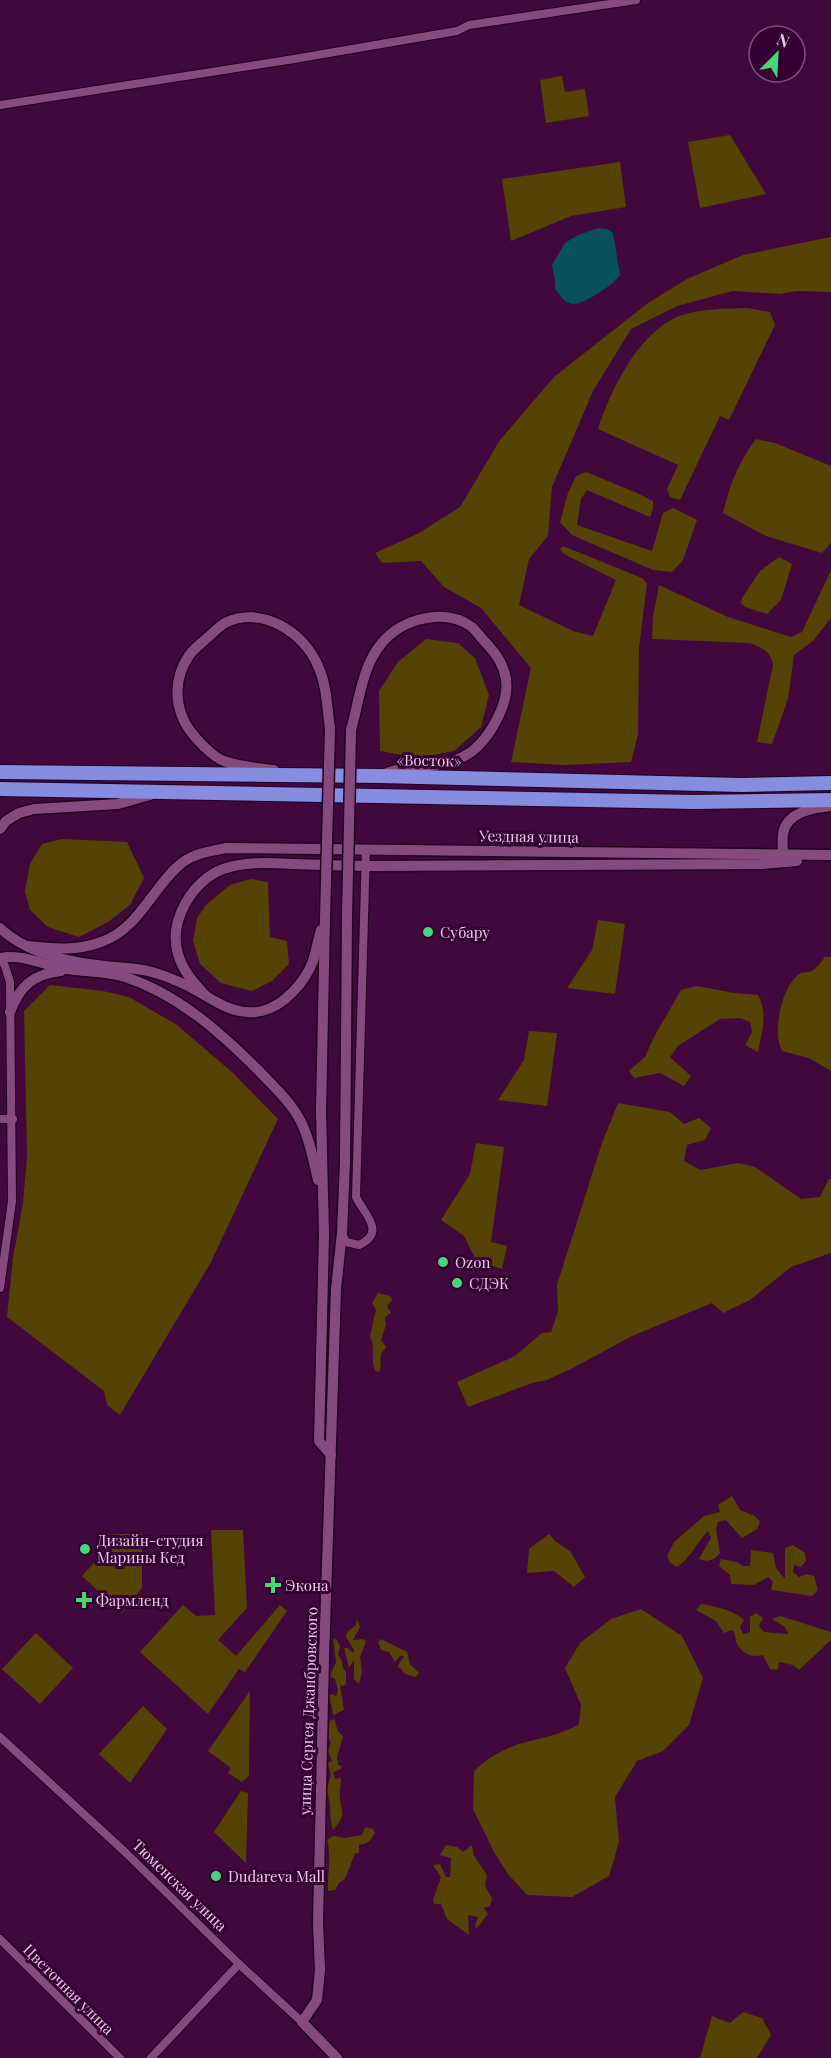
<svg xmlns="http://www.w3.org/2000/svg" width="831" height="2058" font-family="'Playfair Display',serif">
  <rect width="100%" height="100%" fill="#41083d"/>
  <g fill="#544303">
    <path d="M562,76l3,16 20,-3 4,27 -43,7 -6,-43z"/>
    <path d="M730,135l36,59 -66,14 -12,-66z"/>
    <path d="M620,162l6,45 -55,9 -60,25 -9,-62z"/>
    <path d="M831,237v55l-35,-1 -16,3 -47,-3 -56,15 -46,23 -38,62 -41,96 -4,49 -19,23 -10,46 54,26 20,5 23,-56 -52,-26 -4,-5 3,-3 79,32 5,5 -8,65 -1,86 -7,28 -66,3 -54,-3 20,-94 -50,-60 -37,-21 -23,-26 -39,2 -7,-10 44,-20 41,-26 40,-67 54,-63 94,-74 39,-24 56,-24z"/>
    <path d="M748,308l22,4 5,13 -46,95 -9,-4 -40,84 -10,-3 -3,-8 11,-24 -80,-36c13,-40 40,-96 81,-113 22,-8 47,-7 69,-8z"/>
    <path d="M756,439l19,4 56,23v77l-9,10 -56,-17 -43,-23c6,-27 16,-52 33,-74z"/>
    <path d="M586,472l51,21 16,8v8l-3,8 -63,-27 -6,9 -4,26 75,26 11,-38 10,-5 24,12 -14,40 -11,12 -19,-2 -81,-35 -12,-13 8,-29 8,-17z"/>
    <path d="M779,557l13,7 -11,36 -14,14 -22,-7 -4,-4 1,-5 18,-27z"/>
    <path d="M831,570v48l-18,23 -19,14 -6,44 -16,45 -15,-2 16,-77c-2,-14 -11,-17 -23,-22l-98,-4 1,-22 6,-32 69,32 63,20 11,-5z"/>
    <path d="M426,639l32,4 17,15 14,37 -8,32 -27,24 -36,7 -38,-7 -1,-60 19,-29z"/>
    <path d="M62,839l65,3 17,36 -14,27 -22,17 -29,15 -31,-10 -18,-17 -5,-19 5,-27 12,-20z"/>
    <path d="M251,879l17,3 2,55 17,4 2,23 -17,17 -20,10 -31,-8 -21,-19 -7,-23 4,-23 9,-13 24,-20z"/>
    <path d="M598,920l27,4 -10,70 -48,-6 25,-38z"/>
    <path d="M825,957h6v114l-22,-13 -27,-7c-10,-19 -1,-62 16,-76 4,-4 9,-2 14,-4 5,-3 9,-9 13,-14z"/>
    <path d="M50,985l53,6 26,6 48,28 56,48 45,46 -67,143 -91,153 -13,-10 -3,-14 -97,-74 6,-59 10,-55 4,-47 -3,-145z"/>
    <path d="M697,986l37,7 24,2c10,17 4,38 0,57l-13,-7 7,-13 -2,-10 -10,-4 -20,1 -42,27 -8,11 21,19 -7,10 -24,-13 -26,5 -5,-7 16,-14 9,-20 27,-47z"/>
    <path d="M529,1031l28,2 -10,73 -49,-6 26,-40z"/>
    <path d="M618,1103l52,9 14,12 15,-6 12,10 -6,12 -18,5 -3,16 16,9 38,-7 17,4 46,32 19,-2 9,-18h2v74l-40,14 -41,33 -27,13 -11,-10 -80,33 -59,32 -26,12 -15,3 -64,24 -11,-25 58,-26 27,-23 9,-1 7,-21 -1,-26 45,-142z"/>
    <path d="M476,1143l28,4 -13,95 16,4 -5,23 -26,-9 -12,-24 -23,-16 29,-46z"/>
    <path d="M378,1293l12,3 2,4 -5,6 4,7 -6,4 1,8 -5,15 5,7 -5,7 -1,17 -4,1c-7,-16 1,-20 -6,-36 3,-9 3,-17 6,-26l-4,-7z"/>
    <path d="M732,1496l8,14 15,6 5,6 -3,7 -15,9 -16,-18 -8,2 -2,8 4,23 -6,6 -7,2 -8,-2 12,-21 -3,-7c-11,11 -18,28 -31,36l-7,-4 -3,-7 7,-14 30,-26 16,-4 -2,-7z"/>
    <path d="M211,1530h32l4,78 -29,32 18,16 44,-51 7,6 -42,61 -6,-3 -31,45 -68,-62 43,-47 13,11 19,-1z"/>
    <path d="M142,1533v55l-20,25 -40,-37 21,-23 1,-18z"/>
    <path d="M549,1534l6,7 15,10 15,26 -11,10 -20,-16 -27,2 2,-24z"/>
    <path d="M793,1545l12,8 1,8 -5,6 -7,-2 -1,7 6,5 7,-3 8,2 4,14 -6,6 -41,-6 2,-8 -5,-5 -14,8 -23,-1 -1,-9 -11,-9 2,-7 16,3 6,4h7l1,-16 22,3 3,15 9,11v-31z"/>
    <path d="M701,1604c15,3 31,5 43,16l-4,7 3,7 7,-2v-15l6,-4 7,5 -4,8 5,6 24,2 -3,-7 -13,-8 8,-3 51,16v8l-32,30 -6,-5 -14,-3 -1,8 -8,-1 -7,-14c-10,3 -21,-1 -26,-11 -2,-5 -1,-9 -5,-14l-8,3 -8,-12 -20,-11z"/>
    <path d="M641,1609l41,27 21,42 -14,47 -26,26 -26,10 -22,36 4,45 -10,34 -37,21 -45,-2 -19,-21 -14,-22 -21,-43 1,-38c14,-14 33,-24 52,-29 19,-5 37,-8 53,-18l2,-19 -16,-37 15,-25 31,-24z"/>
    <path d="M357,1619l3,8 -7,13 11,-1 2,3 -6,15 2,15 -3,12 -5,-5v-19l-5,8 -5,-20h4l5,5 1,-3 -8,-13 1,-5 9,-7z"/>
    <path d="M36,1633l37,35 -33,36 -38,-35z"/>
    <path d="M333,1638l4,2 3,6 -2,8 4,7 1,7 3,3v13l-3,2 -3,-1 4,25 -11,5 -4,-20 4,-1 3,3 2,-7 -3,-11 -4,-2v-4l5,-11z"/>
    <path d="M381,1639l26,13 3,12 9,9 -3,4 -11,-3 -7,-8 6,-10h-4l-5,6 -6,-10 -8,-2 -3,-8z"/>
    <path d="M250,1691l-1,85 -7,6 -14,-9 3,-5 -23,-17z"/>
    <path d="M143,1706l24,23 -37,54 -31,-29z"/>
    <path d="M334,1719l4,12 5,5 -6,22 1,7 4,1 -1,3 -8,3 2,7 6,-1c0,7 -2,14 -1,20 2,18 6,17 -7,32 -5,-14 0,-26 -7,-39l5,-15 -3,-13 4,-2 -4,-10 3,-8 -4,-7 3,-15z"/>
    <path d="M241,1791l7,2 -2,70 -32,-31z"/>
    <path d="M365,1827l8,2 2,4c-5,8 -7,11 -16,12v8h-4l-10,26 -6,4 -4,7 -7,1c-1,-18 4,-35 -1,-51l6,-4 12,2 17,-3z"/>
    <path d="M446,1845l11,2 6,5 9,-7 2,11 13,19 -2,11 7,12 -2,8 -6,2 4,6 -12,15 -1,-4 3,-8 -10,-2 1,20 -22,-16 -6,-15h-7l-1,-4 8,-23 -8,-12 7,-1 6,13h4l1,-19 -11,-3z"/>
    <path d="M743,2012l19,6 9,17 -14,23h-57l12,-42 18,7z"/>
  </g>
  <path fill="#05515c" d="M599,228l8,1 6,4 7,42c-5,9 -37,30 -47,29 -9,-1 -13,-9 -18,-15v-9l-3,-15 13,-22 13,-8z"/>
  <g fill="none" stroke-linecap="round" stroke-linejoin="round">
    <g stroke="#22001f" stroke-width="10">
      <g id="minor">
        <path d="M0,105l288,-45 169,-29 12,-6 167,-25"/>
        <path d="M0,958l5,8 5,16 2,219 -12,87"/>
        <path d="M0,1119h13"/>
        <path d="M342,1233l4,9 13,3c28,-13 5,-31 -3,-48l10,-348"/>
        <path d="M0,1737l124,114 115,113 63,58"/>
        <path d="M0,1939l120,119"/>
        <path d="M151,2058l88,-94"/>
      </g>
    </g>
    <g stroke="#22001f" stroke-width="13">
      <g id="tertiary">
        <path d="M351,730c8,-28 11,-63 30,-86 20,-25 63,-37 91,-17 5,5 10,12 15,17 21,22 25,44 12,71 -7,15 -17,30 -31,39 -26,17 -57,8 -84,20"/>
        <path d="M274,770c-16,-2 -35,-3 -50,-9 -11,-4 -21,-15 -28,-23 -22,-24 -25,-57 -6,-84 5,-6 12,-11 17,-16 6,-5 11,-11 18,-15 36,-18 79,9 93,43 9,19 9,42 12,63"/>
        <path d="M0,829l6,-8 13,-8 15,-4 84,-5 32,-9"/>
        <path d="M783,854c0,-6 -1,-13 0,-20 3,-22 30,-26 48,-28"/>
        <path d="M325,919l-4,192 3,124 -5,206 12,14"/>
        <path d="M0,928c24,23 64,33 97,37 18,3 37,2 55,7 11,3 23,8 34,13 25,12 46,33 76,26 22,-5 43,-29 51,-50 3,-10 5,-21 8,-31"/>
        <path d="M28,946c26,3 49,5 73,-4 39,-13 52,-57 82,-80 13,-9 28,-11 43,-14l605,7"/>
        <path d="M0,958c22,-5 45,8 67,11 20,3 39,2 58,8 53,17 96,56 134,94 14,15 31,30 41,49 10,19 13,40 18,60"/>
        <path d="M205,995c-12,-13 -22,-24 -27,-41 -10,-33 15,-74 45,-85 23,-8 48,-6 72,-5 27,1 55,2 82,2 128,0 257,-2 385,-2l35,-3"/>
        <path d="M10,1012c10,-26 23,-38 51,-41"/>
        <path d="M337,2058l-35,-36 15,-22 3,-30 -2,-47 6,-266 12,-368 6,-56 3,-71 2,-243"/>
      </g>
    </g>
    <g stroke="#22001f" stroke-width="16">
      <g id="trunk">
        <path d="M0,772l380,4 362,9 89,-2"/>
        <path d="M0,789l694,13 137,-2"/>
      </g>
    </g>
    <use href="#minor" stroke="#864a7f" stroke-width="8"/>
    <use href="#tertiary" stroke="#864a7f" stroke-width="10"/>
    <use href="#trunk" stroke="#868de0" stroke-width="14"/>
    <g stroke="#22001f" stroke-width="13" stroke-linecap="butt">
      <g id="tertiary-bridge">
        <path d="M325,919l5,-190"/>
        <path d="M347,919l4,-189"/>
      </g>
    </g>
    <use href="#tertiary-bridge" stroke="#864a7f" stroke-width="10"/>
  </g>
  <g fill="#45d77a" stroke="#360032" stroke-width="2">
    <circle cx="428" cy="932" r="6"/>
    <circle cx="443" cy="1262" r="6"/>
    <circle cx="457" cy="1283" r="6"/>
    <circle cx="85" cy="1549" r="6"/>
    <path d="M270 1576h6v6h6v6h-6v6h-6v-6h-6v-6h6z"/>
    <path d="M81 1591h6v6h6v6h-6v6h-6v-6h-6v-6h6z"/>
    <circle cx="216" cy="1876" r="6"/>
  </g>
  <g text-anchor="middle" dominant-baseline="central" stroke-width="6" stroke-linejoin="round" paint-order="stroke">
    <g font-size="15" fill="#ebc8e5" stroke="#360032">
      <text transform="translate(429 760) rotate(1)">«Восток»</text>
      <text transform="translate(529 836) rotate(1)">Уездная улица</text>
      <text transform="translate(308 1711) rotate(-88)">улица Сергея Джанбровского</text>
      <text transform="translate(180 1885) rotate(44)">Тюменская улица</text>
      <text transform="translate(69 1989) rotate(45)">Цветочная улица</text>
    </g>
    <g font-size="15" fill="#ebc8e5" stroke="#360032" text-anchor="start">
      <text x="440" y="932">Субару</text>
      <text x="455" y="1262">Ozon</text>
      <text x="469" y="1283">СДЭК</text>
      <text x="97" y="1540">Дизайн-студия<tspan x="97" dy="17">Марины Кед</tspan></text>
      <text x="285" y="1585">Экона</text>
      <text x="96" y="1600">Фармленд</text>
      <text x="228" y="1876">Dudareva Mall</text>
    </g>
  </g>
  <g transform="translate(777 54) rotate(24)"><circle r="28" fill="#360032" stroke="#7e507a" stroke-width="1.5"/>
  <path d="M0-4.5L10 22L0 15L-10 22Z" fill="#45d77a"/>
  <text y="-9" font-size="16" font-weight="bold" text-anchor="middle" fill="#ebc8e5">N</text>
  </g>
</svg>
